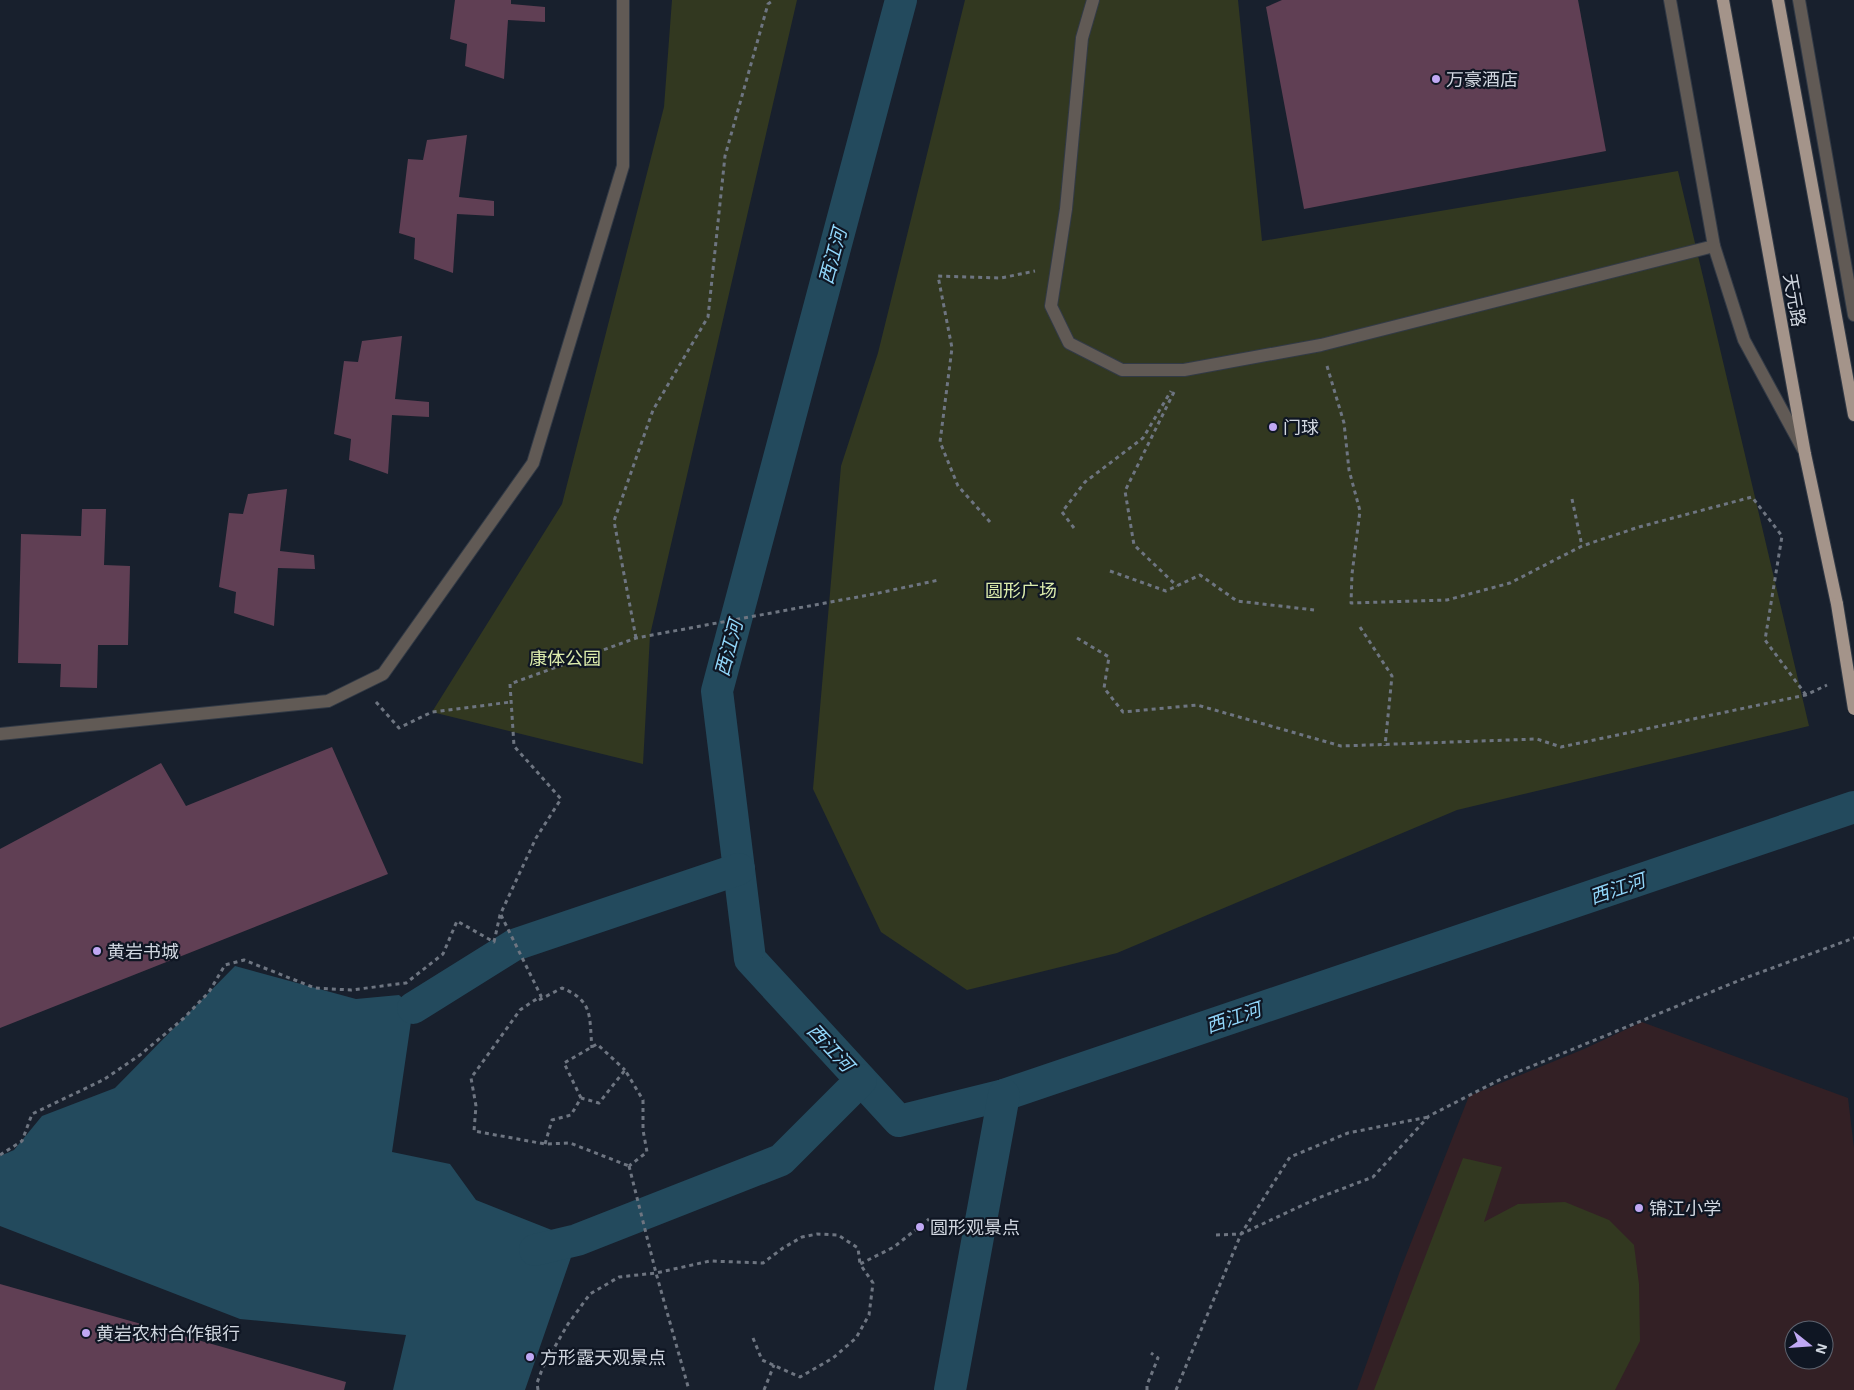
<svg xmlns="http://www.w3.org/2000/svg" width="1854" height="1390" font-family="'Exo 2','Noto Sans SC',sans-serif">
  <rect width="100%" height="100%" fill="#18202d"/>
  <path fill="#332025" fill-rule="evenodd" d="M1642,1022l206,76 6,50v242h-497l44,-122 68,-172 115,-47zM1794,1330h30v30h-30z"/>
  <g fill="#323820">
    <path d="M672,0h125l-147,635 -7,129 -211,-52 130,-208 102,-397z"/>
    <path d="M965,0h273l24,241 416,-70 131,555 -352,84 -340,143 -150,37 -86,-58 -68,-143 28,-323 37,-113z"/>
    <path d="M1463,1158l39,9 -18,55 34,-18 47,-2 44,18 25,25 5,39 1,57 -25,49h-241z"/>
  </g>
  <path fill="#234a5d" d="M235,966l121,33 43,-4 14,13 -21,144 58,12 26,36 101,40 -52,150h-132l13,-55 -166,-16 -240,-93v-70l14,-6 28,-34 73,-28z"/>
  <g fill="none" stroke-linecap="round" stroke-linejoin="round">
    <g stroke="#234a5d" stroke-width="32">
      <path d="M901,0l-184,691 33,268 149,162 105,-26 850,-288"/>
      <path d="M413,1008l101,-63 225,-76"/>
      <path d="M535,1250l42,-10 204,-80 80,-80"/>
      <path d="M950,1390l54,-295"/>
    </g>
  </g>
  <g fill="#603f54">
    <path d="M455,0h56v4l34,3v15l-37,-2 -4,59 -39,-13 2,-22 -17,-5z"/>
    <path d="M1282,0h296l28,151 -302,58 -38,-202z"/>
    <path d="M467,135l-8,62 35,4v15l-37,-2 -4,59 -39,-14 1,-21 -16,-5 9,-74 15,1 4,-20z"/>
    <path d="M402,336l-7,63 34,3v15l-37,-2 -4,59 -39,-14 2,-21 -17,-5 10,-73 14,1 4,-21z"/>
    <path d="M287,489l-7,62 34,4 1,14 -37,-1 -4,58 -40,-13 2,-21 -17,-5 10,-74 14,1 5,-20z"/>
    <path d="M82,509h24l-2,56 26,1 -2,79h-30l-1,43 -37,-1 1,-23 -43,-1 3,-129 60,2z"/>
    <path d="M332,747l56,127 -388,154v-179l161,-86 25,43z"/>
    <path d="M0,1284l346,98 -2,8h-344z"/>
  </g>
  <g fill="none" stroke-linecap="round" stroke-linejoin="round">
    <g stroke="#323a46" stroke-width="14">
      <g id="minor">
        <path d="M1093,0l-11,38 -16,171 -15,97 18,37 53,27h62l137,-25 393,-99"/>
        <path d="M1670,0l44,246 30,94 59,109"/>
        <path d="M1799,0l55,315"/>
        <path d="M0,734l328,-33 55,-27 150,-211 90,-297v-166"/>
      </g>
    </g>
    <g stroke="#323a46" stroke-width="14">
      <g id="major">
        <path d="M1723,0l82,454 32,150"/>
        <path d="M1778,0l76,415"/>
      </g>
    </g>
    <g stroke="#6e7581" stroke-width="3" stroke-dasharray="4 4" stroke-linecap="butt">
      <path d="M1327,366l17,57 5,47 11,41 -8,63 -1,29 96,-3 63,-17 72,-37 57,-19 113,-30 30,39 -17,104 41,55"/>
      <path d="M1174,392l-49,99 9,54 43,41"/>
      <path d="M1572,499l10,47"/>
      <path d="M990,522l-32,-36 -18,-44 12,-94 -14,-72 63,2 34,-7"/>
      <path d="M1074,528l-12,-16 23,-30 58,-44 28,-47"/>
      <path d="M1110,571l56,20 34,-16 37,26 77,9"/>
      <path d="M1360,627l32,49 -7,70"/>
      <path d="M636,638l-22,-117 39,-111 55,-93 17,-161 43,-152 6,-4"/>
      <path d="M1077,638l32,19 -5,31 19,24 74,-7 144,41 196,-7 24,8 245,-52 21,-10"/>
      <path d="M376,702l23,26 33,-16 79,-10"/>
      <path d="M501,915l40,81 -21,14 -49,68 5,28 -2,25 71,13 25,-1 59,23"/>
      <path d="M539,1000l23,-12c32,13 27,29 30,60"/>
      <path d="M581,1098l-17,-35 33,-19 28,26"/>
      <path d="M545,1144l7,-24 19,-5 10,-17 18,5 26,-33 18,30v30l4,22 -18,14"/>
      <path d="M0,1155l22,-14 10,-27 71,-34 37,-25 44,-37 25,-26 16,-27 19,-5 71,28 36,2 55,-7 37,-29 14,-33 37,21 6,-27 36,-77 25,-39 -47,-53 -4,-62 126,-46 238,-44 65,-14"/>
      <path d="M629,1166l27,107 33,117"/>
      <path d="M1216,1235l25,-1 49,-77 58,-24 80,-16"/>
      <path d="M753,1338l9,22 38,17 33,-19 23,-20 13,-23 4,-32 -13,-19 34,-17 35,-28"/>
      <path d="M538,1390l-1,-7 6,-16 25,-43 22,-30 29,-17 37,-4 54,-12 53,2 20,-15 19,-11 15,-3 21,1 20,13 2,16"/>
      <path d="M764,1390l10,-25"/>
      <path d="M1147,1390v-5l11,-27 -7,-5"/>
      <path d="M1176,1390l65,-156 77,-36 55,-21 56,-61 74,-38 242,-100 109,-40"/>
    </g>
    <use href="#minor" stroke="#615a55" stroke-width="12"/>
    <use href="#major" stroke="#a4948a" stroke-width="12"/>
    <g stroke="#323a46" stroke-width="14" stroke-linecap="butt">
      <path id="major-bridge" d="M1837,604l17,105"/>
    </g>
    <use href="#major-bridge" stroke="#a4948a" stroke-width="12"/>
  </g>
  <g fill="#c0a8f4" stroke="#0f1623" stroke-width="2">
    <circle cx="1436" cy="79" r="5"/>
    <circle cx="1273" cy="427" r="5"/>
    <circle cx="97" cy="951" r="5"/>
    <circle cx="1639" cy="1208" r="5"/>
    <circle cx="920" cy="1227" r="5"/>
    <circle cx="86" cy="1333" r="5"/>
    <circle cx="530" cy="1357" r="5"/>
  </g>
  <g text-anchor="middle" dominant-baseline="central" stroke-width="4.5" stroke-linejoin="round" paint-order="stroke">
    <g font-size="18" fill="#d1d7e0" stroke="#0f1623" text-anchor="start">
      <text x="1446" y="79">万豪酒店</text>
      <text x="1283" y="427">门球</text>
      <text x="107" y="951">黄岩书城</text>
      <text x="1649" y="1208">锦江小学</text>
      <text x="930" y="1227">圆形观景点</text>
      <text x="96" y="1333">黄岩农村合作银行</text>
      <text x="540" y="1357">方形露天观景点</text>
    </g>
    <g font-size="18" fill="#d1d7e0" stroke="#0f1623">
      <text transform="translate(1795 300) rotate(80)">天元路</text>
    </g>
    <g font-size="18" fill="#dcecac" stroke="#0f1623">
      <text x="1021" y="590">圆形广场</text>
      <text x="565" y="658">康体公园</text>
    </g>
    <g font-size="19" font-style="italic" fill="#91d6fa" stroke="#0f1623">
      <text transform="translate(832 256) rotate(-75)">西江河</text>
      <text transform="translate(728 648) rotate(-75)">西江河</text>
      <text transform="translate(1617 888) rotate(-19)">西江河</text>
      <text transform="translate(1233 1017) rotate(-19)">西江河</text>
      <text transform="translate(831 1047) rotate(47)">西江河</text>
    </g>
  </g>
  <g transform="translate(1809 1345) rotate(107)"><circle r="24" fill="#0f1623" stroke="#5d636f"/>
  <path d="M0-4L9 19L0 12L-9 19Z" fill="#c0a8f4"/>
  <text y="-8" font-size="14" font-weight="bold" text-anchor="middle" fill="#d1d7e0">N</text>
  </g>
</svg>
